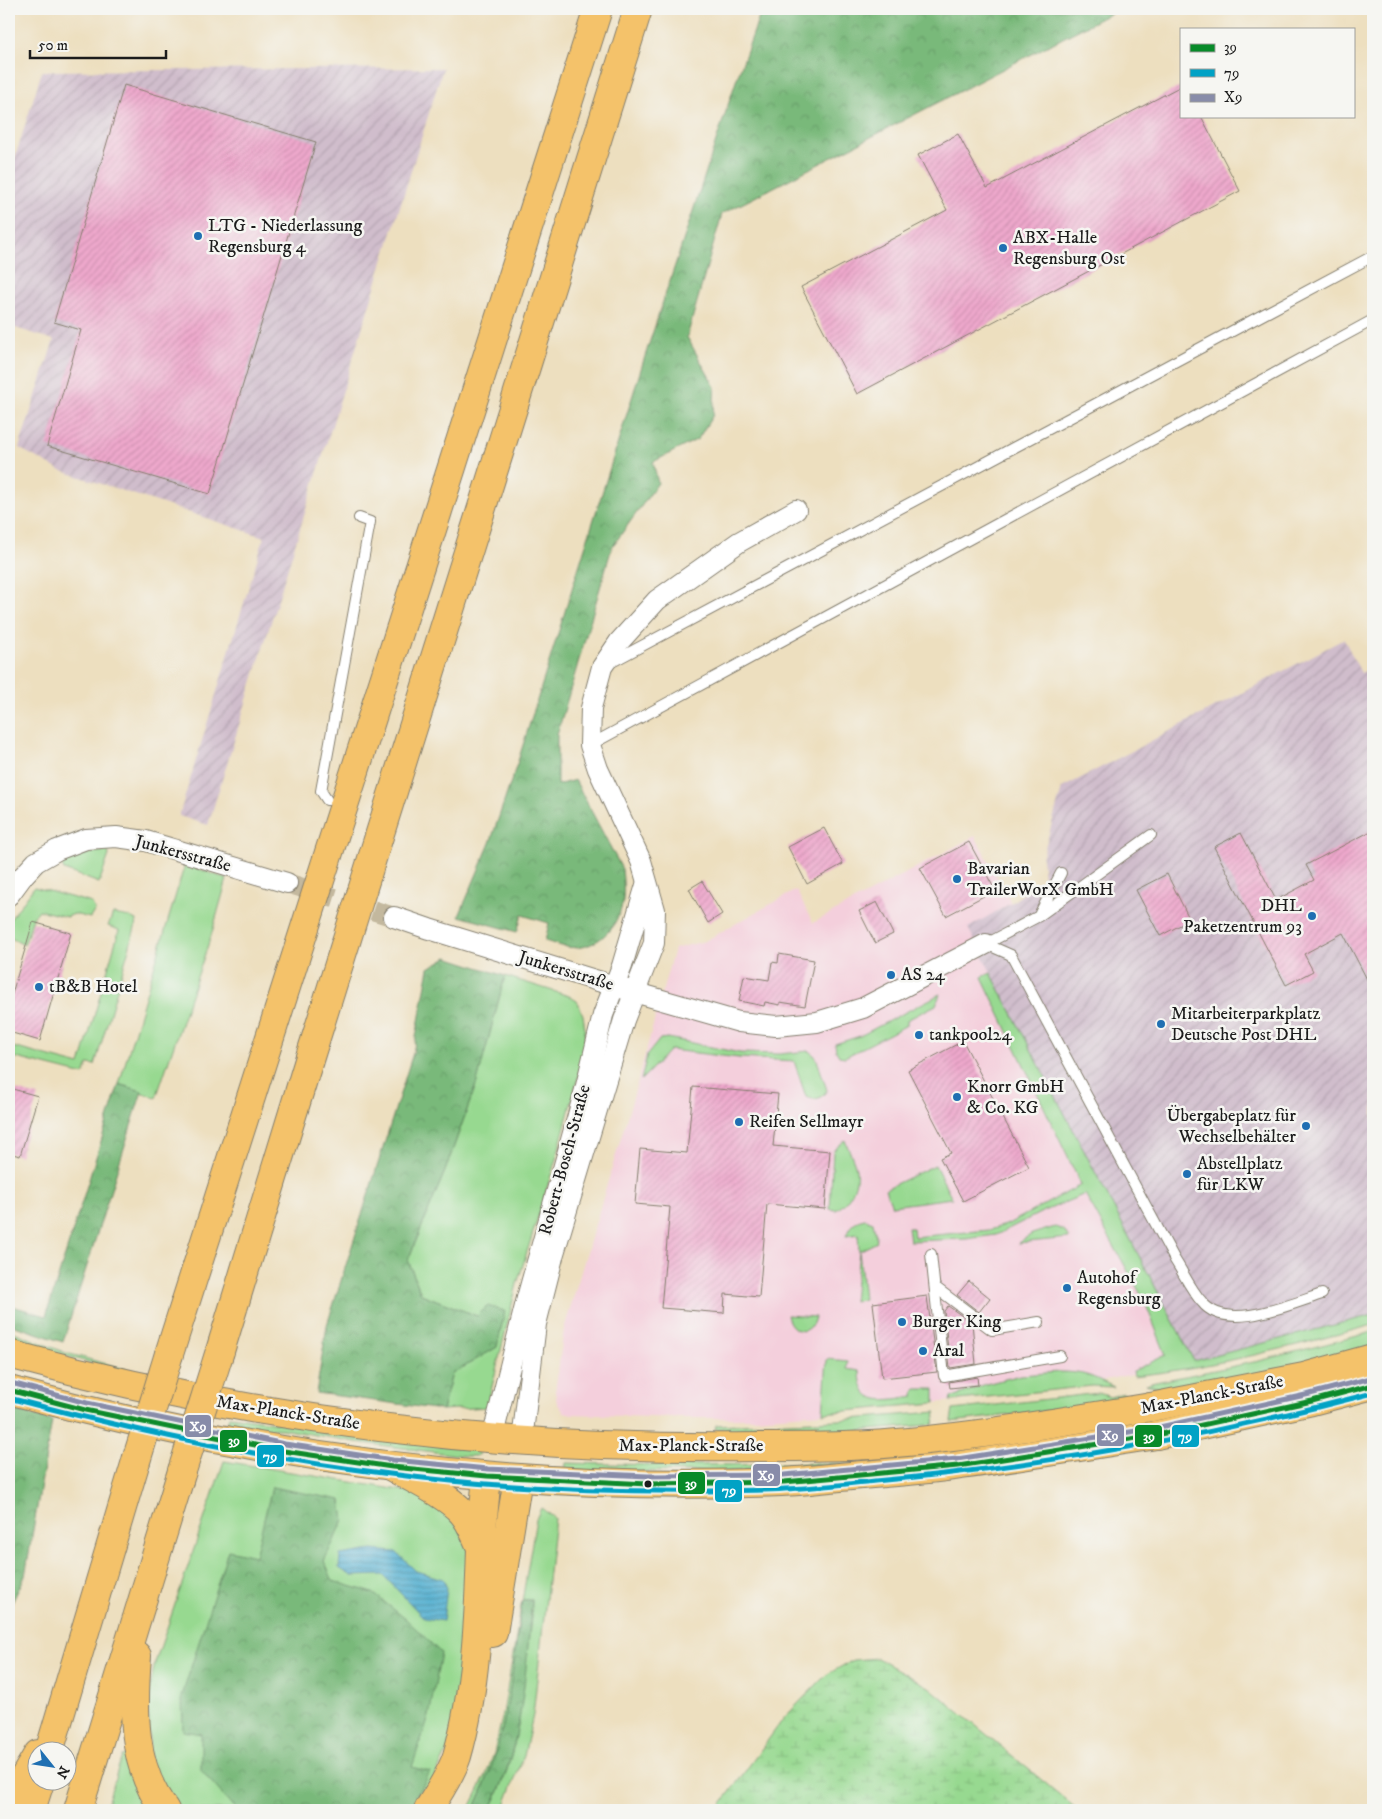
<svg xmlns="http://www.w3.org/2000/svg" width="1382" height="1819" font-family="'IM FELL DW Pica',serif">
  <defs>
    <pattern id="industrial-furrows" width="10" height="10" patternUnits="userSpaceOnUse" patternTransform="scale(1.25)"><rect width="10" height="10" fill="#d0bdcc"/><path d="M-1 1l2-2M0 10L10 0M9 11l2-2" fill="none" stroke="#b2a2af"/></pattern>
    <pattern id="forest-crowns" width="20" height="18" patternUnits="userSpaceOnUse" patternTransform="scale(1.25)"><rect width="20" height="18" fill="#79b97a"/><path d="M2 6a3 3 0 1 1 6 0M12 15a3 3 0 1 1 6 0" fill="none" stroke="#689e69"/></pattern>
    <pattern id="wetland-marsh" width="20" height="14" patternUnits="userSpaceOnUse" patternTransform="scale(1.25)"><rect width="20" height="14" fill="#97d990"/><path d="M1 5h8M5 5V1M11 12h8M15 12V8" fill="none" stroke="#82ba7c"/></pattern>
    <pattern id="water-rules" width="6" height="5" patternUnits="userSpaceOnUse" patternTransform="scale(1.25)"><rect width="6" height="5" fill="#52afd0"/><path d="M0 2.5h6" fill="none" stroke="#438ea8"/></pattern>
    <pattern id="building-hatch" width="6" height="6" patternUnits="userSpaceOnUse" patternTransform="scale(1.25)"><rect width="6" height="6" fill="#eea8cc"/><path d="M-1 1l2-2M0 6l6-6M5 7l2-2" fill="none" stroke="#cc90af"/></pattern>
  </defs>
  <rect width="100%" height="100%" fill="#f6f6f2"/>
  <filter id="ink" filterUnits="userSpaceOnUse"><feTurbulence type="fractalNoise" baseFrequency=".02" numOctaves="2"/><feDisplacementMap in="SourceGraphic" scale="10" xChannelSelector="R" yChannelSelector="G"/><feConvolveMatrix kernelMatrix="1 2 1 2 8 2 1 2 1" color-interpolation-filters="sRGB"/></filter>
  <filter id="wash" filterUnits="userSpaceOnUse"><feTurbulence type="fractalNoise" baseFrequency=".0096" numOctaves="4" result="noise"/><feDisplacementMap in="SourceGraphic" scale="20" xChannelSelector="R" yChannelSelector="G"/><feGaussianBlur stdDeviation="1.12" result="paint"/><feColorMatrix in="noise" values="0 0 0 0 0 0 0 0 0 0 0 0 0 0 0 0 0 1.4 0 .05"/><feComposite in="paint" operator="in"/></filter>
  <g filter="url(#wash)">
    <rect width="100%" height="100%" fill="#eddfbf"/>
    <path fill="#f4cfdc" d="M975,836l36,67 -42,25 143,278 82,155 -94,20 -136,19 -117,11 -92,7h-79l-104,-4 -8,-2 -7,-9 -2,-11 9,-63 73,-245 37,-135 31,-8 91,-51 17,33z"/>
    <g fill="url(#industrial-furrows)">
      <path d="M443,68l-235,757 -29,-9 85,-279 -205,-67 -40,-22 35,-108 -45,-14v-149l33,-106z"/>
      <path d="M1344,639l17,34 12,-6v648l-179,46 -82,-155 -144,-278 43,-25 33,-24 -2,-21 20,-70z"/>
    </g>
    <g fill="#97d990" stroke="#5a7a56">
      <path d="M108,851l1,4 -10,28 -35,-13 -2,-5c13,-10 30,-13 46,-14z"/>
      <path d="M185,864l42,15 -16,57 -55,162 -37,-14z"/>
      <path d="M34,887l58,16 3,7 -5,8 -16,-4 -7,3 -28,-7 -5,6 -10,29 -15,-8v-16z"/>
      <path d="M113,914l17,3 6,3 -1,8 -40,137 -7,-1 -4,11 -75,-19v-10l71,19 39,-135 -11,-4z"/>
      <path d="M991,973l203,388 179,-46v10c-78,21 -158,42 -239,51l-1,-5 33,-16 -22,-55 -59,-106 -45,19 -44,22 -30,4 -56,2 -2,-13h5l1,9 75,-7 19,-6 73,-39 -99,-208z"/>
      <path d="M505,976l64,20 8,5 6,14 2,14 -1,26 -27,101 -40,128 -30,123 -45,3 10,-36 45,-27 -20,-31 -56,-22 -13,-34 37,-89 32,-89z"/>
      <path d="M940,994l-4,11 -29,15v5l-62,32 -6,-1 -3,-5 -1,-7 25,-8z"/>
      <path d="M668,1038l72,15 39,1 30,-3 7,6 11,33c-6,9 -11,11 -21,7l-12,-36 -55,-3 -69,-8 -29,30 6,-25 13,-16z"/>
      <path d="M845,1140c3,9 10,21 11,30 3,15 -8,34 -20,40l-6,-1 3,-58z"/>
      <path d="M935,1165l17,33 -60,8 -7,-17z"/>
      <path d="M865,1219l8,3 4,20 -18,9 5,49 -10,1 5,-50 -1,-17 -12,2c4,-11 8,-15 19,-17z"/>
      <path d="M1055,1227l9,3 5,8 -51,5 14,-9z"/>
      <path d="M787,1315l28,2c-4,21 -25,16 -28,-2z"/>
      <path d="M9,1330l57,23 78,21v3l-135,-36z"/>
      <path d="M1373,1332v14l-197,47 -30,-9 113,-23z"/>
      <path d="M827,1359l21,2 -1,8 13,2c0,37 28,29 54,25l1,-7h20v14l-112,10z"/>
      <path d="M1059,1372c26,0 32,4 55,15l-22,-1 -142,15 1,-3 35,-14 35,-9z"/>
      <path d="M1099,1393l11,4 13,-4 12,7 -184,22 2,-12z"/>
      <path d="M936,1412l-2,12 -6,1 -94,8 -24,1 -22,-5h-73l1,-4 122,-5z"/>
      <path d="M229,1416l247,34 4,4 -4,2h-11l-109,-14 -74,-13 -56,-1z"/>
      <path d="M224,1461l188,31 13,4 37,30 10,40 -19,173 -34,71h-245l-24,-48 -2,-66 7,-33z"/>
      <path d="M870,1462l-152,10 -153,-1 1,-8c101,3 202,2 304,-1z"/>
      <path d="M541,1508l14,10 -22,197 -9,41 -21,54h-13c26,-49 31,-98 36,-152 2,-19 6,-39 6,-58h-10c-7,49 -11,101 -25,149 -6,21 -14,41 -23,61h-5l17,-35 8,-22 9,-39 33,-195z"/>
      <path d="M127,1755l25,55h-47l17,-54z"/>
    </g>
    <g fill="url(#forest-crowns)" stroke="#4a6a4b">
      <path d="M762,9h357l-397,205 -35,123 28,50 -2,28 -15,24 -45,23 5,21 -46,64 -55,188v50l18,-5 47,89c1,10 2,21 1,31 -4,27 -27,52 -56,47 -8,-1 -15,-4 -22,-6l4,-18 -27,-8 -5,17 -58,-16 31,-73 28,-82 128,-408 91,-275z"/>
      <path d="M447,957l58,19 -28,106 -32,89 -37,89 13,34 56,22 10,-10 18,5 -8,36 -45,27 -10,36 -126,-17 11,-68 86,-272 16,-85z"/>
      <path d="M119,1084l23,7 -79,251 -54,-18v-19l37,11z"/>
      <path d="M9,1409l43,12 -27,155 -16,33z"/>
      <path d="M272,1487l69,13 3,20 -20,41 9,20 40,12 34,27 34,33 -12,63 -17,51 18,5 -15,28 -9,10h-170l-35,-40v-36l-18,-3 -1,-35 46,-146 27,6z"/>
      <path d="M522,1600h10c-7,72 -8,145 -42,210h-16c9,-20 17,-40 23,-61 14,-48 18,-100 25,-149z"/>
    </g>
    <path fill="url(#wetland-marsh)" stroke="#5a7a56" d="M877,1658l52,29 149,123h-361l67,-92 42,-43 27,-15z"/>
    <path fill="url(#water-rules)" stroke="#376676" d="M372,1550l24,2 20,19 27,8 4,9 -4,33 -19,-3 -41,-43 -31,1 -13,-8 1,-13z"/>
    <g id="blocks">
      <g fill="url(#building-hatch)">
        <path d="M124,85l192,57 -106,352 -163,-48 34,-116 -27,-8z"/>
        <path d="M1181,86v30h20l39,75 -383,203 -56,-107 146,-77 -29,-55 40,-21 29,54z"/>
        <path d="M824,828l19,36 -36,20 -19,-37z"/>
        <path d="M1373,830v161l-30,-58 -39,21 9,17 -27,14 -72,-138 27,-14 35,67 38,-20 -8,-15z"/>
        <path d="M969,842l26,48 -49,26 -26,-48z"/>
        <path d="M1167,874l23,46 -30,16 -24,-46z"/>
        <path d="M702,881l20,33 -14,9 -19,-34z"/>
        <path d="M877,902l16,32 -18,9 -16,-32z"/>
        <path d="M33,922l38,11 -31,108 -31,-9v-28z"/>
        <path d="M779,954l35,6 -9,46 -25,-4v3l-15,-3 -1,4 -25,-5 5,-25 25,4 3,-18 6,1z"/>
        <path d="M963,1041l66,126 -66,34 -23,-43 11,-5 -43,-83z"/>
        <path d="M693,1087l85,7 -5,52 57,5 -5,58 -58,-5 -8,93 -34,-3 -1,19 -63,-5 9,-101 -35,-3 5,-55 47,4z"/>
        <path d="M9,1088l29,8 -18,60 -11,-3z"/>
        <path d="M969,1281l21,17 -11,14 -22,-17z"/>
        <path d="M927,1296l10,76 -55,6 -9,-75z"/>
        <path d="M948,1306l24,17 4,41 -26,4 -6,-57z"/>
        <path d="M977,1377l1,8 -28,3 -1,-6z"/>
      </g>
    </g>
  </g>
  <g filter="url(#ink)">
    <use href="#blocks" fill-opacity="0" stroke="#847e6e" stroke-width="1"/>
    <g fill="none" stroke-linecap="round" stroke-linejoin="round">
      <path stroke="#c3b89e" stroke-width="20" stroke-dasharray="20 10" stroke-linecap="butt" d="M287,883l107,34"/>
      <g stroke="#847e6e" stroke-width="12">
        <g id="lane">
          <path d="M610,663l763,-407"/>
          <path d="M590,745l783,-425"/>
          <path d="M327,800l-6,-9 49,-269 -11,-4"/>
          <path d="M1040,913l21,-40"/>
          <path d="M986,944l25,11 164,305c9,14 16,30 27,42 24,31 89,2 120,-8"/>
          <path d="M986,944l53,-28 112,-81"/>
          <path d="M931,1254l13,122 116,-20"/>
          <path d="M935,1287l57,43 47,-8"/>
        </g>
      </g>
      <g stroke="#847e6e" stroke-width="22">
        <g id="street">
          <path d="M9,895l14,-19 13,-14 21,-12 29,-11 30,-2 30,4 141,42"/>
          <path d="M394,917l35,12 205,63 105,30 37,4 41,-4 46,-14 123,-64"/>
          <path d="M492,1439l35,-141 58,-208 18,-75 19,-49 24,-81"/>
          <path d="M522,1441l14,-117 18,-71 70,-233 30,-77 1,-33 -14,-49 -43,-92 -8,-24 1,-37 11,-41 17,-25 38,-42 82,-58 57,-32"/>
        </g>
      </g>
      <g stroke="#847e6e" stroke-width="30">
        <g id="primary">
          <path d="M9,1354c244,67 498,97 751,93 36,0 73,0 110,-2 94,-6 188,-23 281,-38"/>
          <path d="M9,1390c251,69 511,102 772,92 27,-1 54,-5 81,-7 33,-3 66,-5 99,-10 65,-9 130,-20 195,-30"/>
        </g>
      </g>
      <g stroke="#847e6e" stroke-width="30">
        <g id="highway">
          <path d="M220,1351l89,-291 329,-1051"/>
          <path d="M169,1354l429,-1345"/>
          <path d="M1151,1407l153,-30 69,-19"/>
          <path d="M1156,1435l156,-34 61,-16"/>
          <path d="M392,1467c21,12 55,28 70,45 9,10 13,23 19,35"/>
          <path d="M493,1633l25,-155"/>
          <path d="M137,1656c-4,52 -6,110 28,154"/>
          <path d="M49,1752l87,-291"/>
          <path d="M9,1803l29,-49"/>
          <path d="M31,1810l9,-28"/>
          <path d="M78,1810l104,-339"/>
          <path d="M428,1810c10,-17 23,-35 29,-54 19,-66 22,-140 24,-208 1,-24 4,-49 6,-72"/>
        </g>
      </g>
      <use href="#lane" stroke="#fff" stroke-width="10"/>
      <use href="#street" stroke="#fff" stroke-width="20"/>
      <use href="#primary" stroke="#f4c26a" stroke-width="28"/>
      <use href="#highway" stroke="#f4c26a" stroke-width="28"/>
      <g stroke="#847e6e" stroke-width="30" stroke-linecap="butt">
        <g id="highway-bridge">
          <path d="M136,1461l33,-107"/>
          <path d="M182,1471l38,-120"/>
        </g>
      </g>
      <use href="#highway-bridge" stroke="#f4c26a" stroke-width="28"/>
      <g stroke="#f6f6f2" stroke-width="9">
        <path id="bus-1" d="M9,1390l76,20 199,41 108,16 95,9 161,8 136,-2 174,-16 198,-31 156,-34 61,-16"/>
      </g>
      <g stroke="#f6f6f2" stroke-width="9">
        <path id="bus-2" d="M9,1398c125,33 252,60 381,76 105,14 212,18 319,17 25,-1 51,0 76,-2 30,-1 60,-5 90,-8 168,-15 335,-45 498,-88"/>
      </g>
      <g stroke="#f6f6f2" stroke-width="9">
        <path id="bus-3" d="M11,1383l76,20 198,41 108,16 95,9 160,7 136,-1 173,-16 198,-31 155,-34 61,-16"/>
      </g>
      <use href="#bus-1" stroke="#088a29" stroke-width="5"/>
      <use href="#bus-2" stroke="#01a2c5" stroke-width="5"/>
      <use href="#bus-3" stroke="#888ca9" stroke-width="5"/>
    </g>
  </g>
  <g fill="#1f6fb2" stroke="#f6f6f2" stroke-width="2">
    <circle cx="198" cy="236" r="5"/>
    <circle cx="1003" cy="248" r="5"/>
    <circle cx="957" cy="879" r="5"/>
    <circle cx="1312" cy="916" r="5"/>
    <circle cx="891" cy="975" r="5"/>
    <circle cx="39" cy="987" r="5"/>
    <circle cx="1161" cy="1024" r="5"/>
    <circle cx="919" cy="1035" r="5"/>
    <circle cx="957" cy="1097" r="5"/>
    <circle cx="739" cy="1122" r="5"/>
    <circle cx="1306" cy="1126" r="5"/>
    <circle cx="1187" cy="1174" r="5"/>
    <circle cx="1067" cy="1288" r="5"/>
    <circle cx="902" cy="1322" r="5"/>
    <circle cx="923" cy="1351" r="5"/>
  </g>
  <circle fill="#1c1c1c" stroke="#f6f6f2" stroke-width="2" cx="648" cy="1484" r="4.5"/>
  <g text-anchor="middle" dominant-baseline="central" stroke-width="5" stroke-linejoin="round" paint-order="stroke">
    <g font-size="18" fill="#1c1c1c" stroke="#f6f6f2" text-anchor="start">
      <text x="208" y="226">LTG - Niederlassung<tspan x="208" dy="21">Regensburg 4</tspan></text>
      <text x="1013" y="238">ABX-Halle<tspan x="1013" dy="21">Regensburg Ost</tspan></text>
      <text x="967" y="869">Bavarian<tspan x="967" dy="21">TrailerWorX GmbH</tspan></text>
      <text x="1302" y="906" text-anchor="end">DHL<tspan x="1302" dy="21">Paketzentrum 93</tspan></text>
      <text x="901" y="975">AS 24</text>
      <text x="49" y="987">tB&amp;B Hotel</text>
      <text x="1171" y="1014">Mitarbeiterparkplatz<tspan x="1171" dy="21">Deutsche Post DHL</tspan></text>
      <text x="929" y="1035">tankpool24</text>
      <text x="967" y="1087">Knorr GmbH<tspan x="967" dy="21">&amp; Co. KG</tspan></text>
      <text x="1296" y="1116" text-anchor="end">Übergabeplatz für<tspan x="1296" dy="21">Wechselbehälter</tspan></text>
      <text x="749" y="1122">Reifen Sellmayr</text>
      <text x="1197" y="1164">Abstellplatz<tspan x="1197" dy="21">für LKW</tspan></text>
      <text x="1077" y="1278">Autohof<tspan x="1077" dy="21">Regensburg</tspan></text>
      <text x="912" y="1322">Burger King</text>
      <text x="933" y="1351">Aral</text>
    </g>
    <g font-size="18" fill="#1c1c1c" stroke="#f6f6f2">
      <text transform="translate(183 854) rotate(15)">Junkersstraße</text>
      <text transform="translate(566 971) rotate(17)">Junkersstraße</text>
      <text transform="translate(565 1160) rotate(-75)">Robert-Bosch-Straße</text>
      <text transform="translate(1212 1395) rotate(-11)">Max-Planck-Straße</text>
      <text transform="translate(288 1413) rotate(9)">Max-Planck-Straße</text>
      <text x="691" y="1446">Max-Planck-Straße</text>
    </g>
  </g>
  <g stroke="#f6f6f2" stroke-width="2">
    <rect x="184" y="1414" width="28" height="24" rx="5" fill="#888ca9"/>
    <rect x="1096" y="1423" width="29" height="24" rx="5" fill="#888ca9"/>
    <rect x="1134" y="1424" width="29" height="24" rx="5" fill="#088a29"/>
    <rect x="1171" y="1424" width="29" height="24" rx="5" fill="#01a2c5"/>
    <rect x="219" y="1429" width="29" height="24" rx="5" fill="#088a29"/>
    <rect x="256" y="1444" width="29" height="24" rx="5" fill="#01a2c5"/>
    <rect x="752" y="1463" width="29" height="24" rx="5" fill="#888ca9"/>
    <rect x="677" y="1471" width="29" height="24" rx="5" fill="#088a29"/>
    <rect x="714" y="1479" width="29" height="24" rx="5" fill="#01a2c5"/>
  </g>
  <g font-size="14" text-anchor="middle" font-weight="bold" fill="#fff">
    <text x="198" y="1431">X9</text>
    <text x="1110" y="1440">X9</text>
    <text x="1149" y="1441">39</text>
    <text x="1185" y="1441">79</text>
    <text x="234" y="1445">39</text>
    <text x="270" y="1461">79</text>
    <text x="766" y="1480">X9</text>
    <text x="691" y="1488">39</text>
    <text x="729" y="1495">79</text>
  </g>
  <rect width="1382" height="1819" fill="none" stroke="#f6f6f2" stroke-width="30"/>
  <rect x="1180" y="28" width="175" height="90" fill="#f6f6f2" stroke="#9f9f9c"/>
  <rect x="1190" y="44" width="25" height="8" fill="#088a29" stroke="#9f9f9c"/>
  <text x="1224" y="52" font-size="15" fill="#1c1c1c">39</text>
  <rect x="1190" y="69" width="25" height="8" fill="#01a2c5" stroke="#9f9f9c"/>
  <text x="1224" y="78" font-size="15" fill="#1c1c1c">79</text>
  <rect x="1190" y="94" width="25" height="8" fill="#888ca9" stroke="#9f9f9c"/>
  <text x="1224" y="102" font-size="15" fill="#1c1c1c">X9</text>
  <g transform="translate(52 1766) rotate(120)"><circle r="24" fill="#f6f6f2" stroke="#9f9f9c"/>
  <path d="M0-4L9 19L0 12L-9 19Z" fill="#1f6fb2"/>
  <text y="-8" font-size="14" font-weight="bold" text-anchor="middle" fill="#1c1c1c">N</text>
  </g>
  <path d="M30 50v8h136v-8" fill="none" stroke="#1c1c1c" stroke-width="2.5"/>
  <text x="38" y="50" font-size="15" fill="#1c1c1c" stroke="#f6f6f2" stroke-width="4" paint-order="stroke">50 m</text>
</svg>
